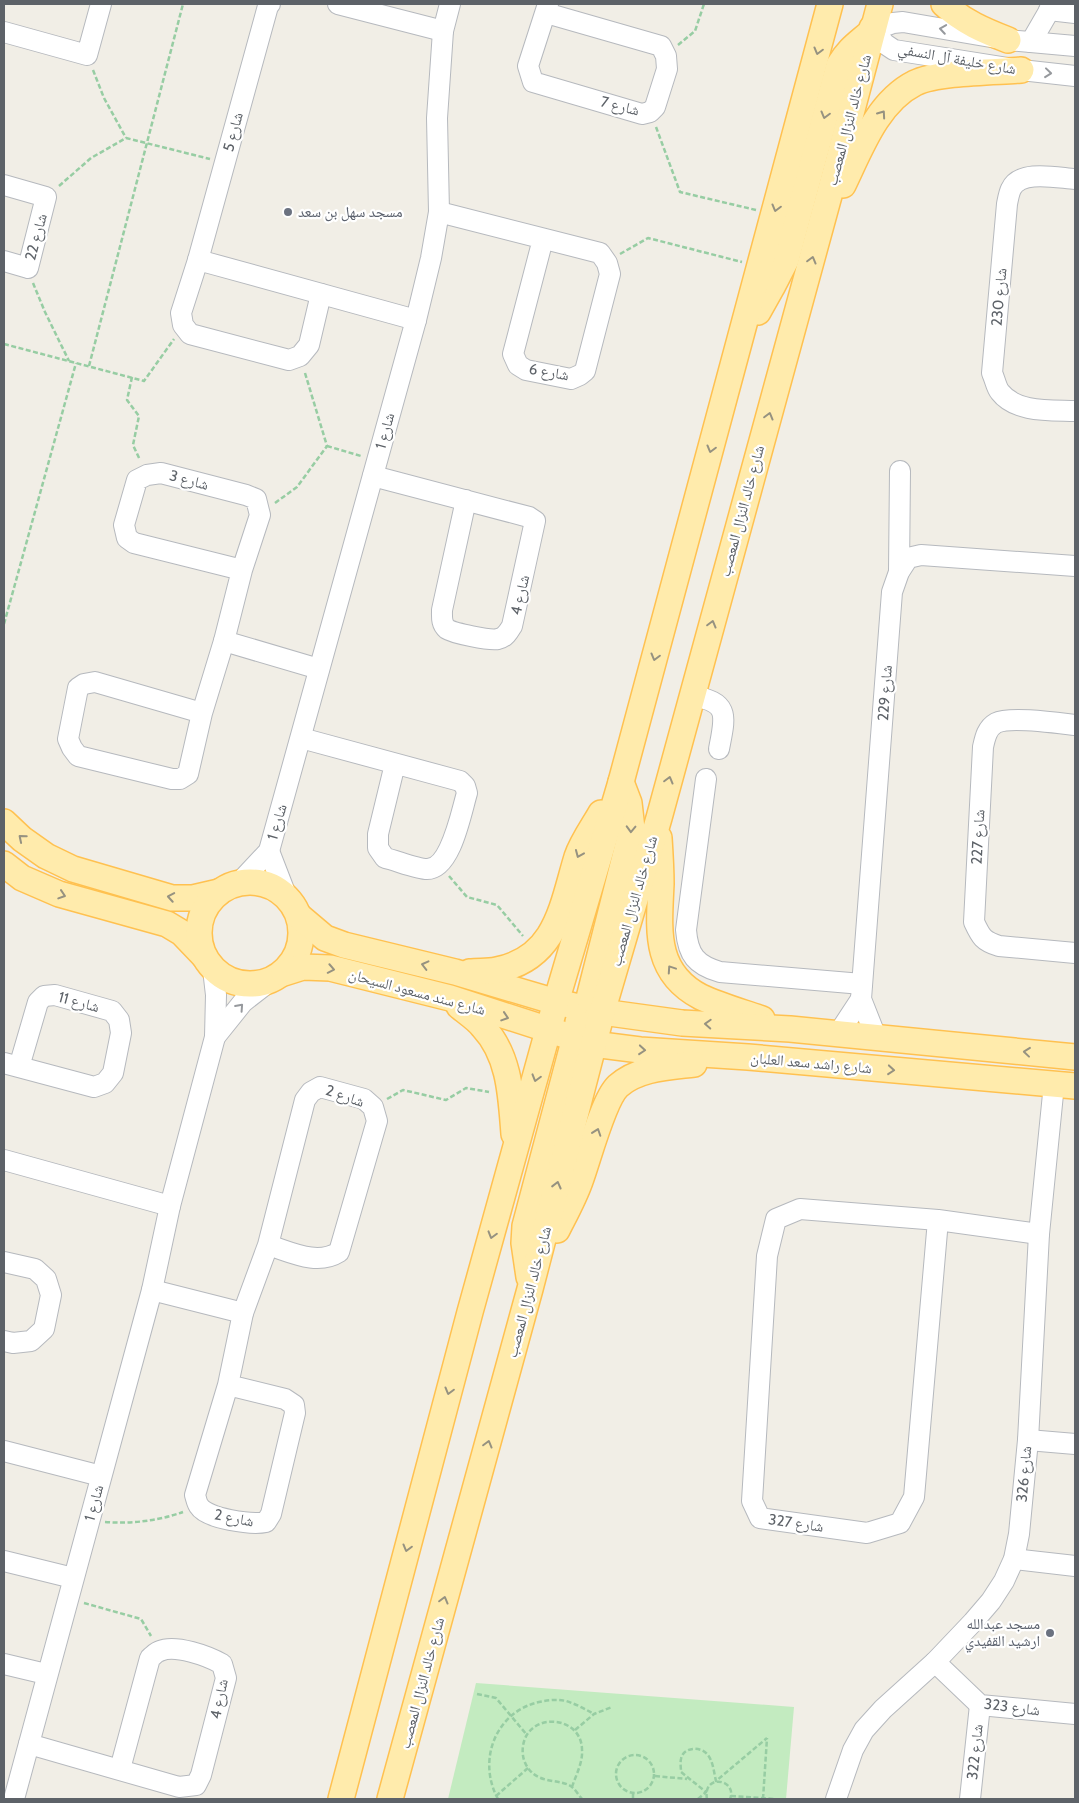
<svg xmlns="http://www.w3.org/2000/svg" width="1079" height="1803" font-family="Cabin,'Noto Naskh Arabic',sans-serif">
  <rect width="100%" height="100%" fill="#f1eee6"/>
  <path fill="#c3ebc0" d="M476,1683l318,24 -8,92h-338z"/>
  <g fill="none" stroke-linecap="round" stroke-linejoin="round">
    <g stroke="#b6b9be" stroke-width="22">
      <g id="minor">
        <path d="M270,4l-2,2 -70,254 -17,53 2,12 7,9 99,26 11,-4 9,-11 12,-51"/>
        <path d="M338,4l105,27"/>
        <path d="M1049,10l26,3"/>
        <path d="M546,13l115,33 5,10 1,13 -12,38 -5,5 -8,2 -109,-32 -5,-16 20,-62"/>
        <path d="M4,32l83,23 14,-51"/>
        <path d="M1031,42l22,-38"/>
        <path d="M1075,46l-67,-6 -105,-18 -10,1 -20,7 12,14 9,6 127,20 54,6"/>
        <path d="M1075,179c-17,-1 -55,-10 -64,10 -2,4 -3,10 -4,15l-15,169c3,6 4,14 8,19 16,21 51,18 75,19"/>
        <path d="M4,185l42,12 -18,71 -24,-7"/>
        <path d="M439,212l161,41 7,10 3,11 -25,97 -5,4 -9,4 -45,-9 -8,-5 -5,-11 30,-115"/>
        <path d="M198,260l218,60"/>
        <path d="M373,476l156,41 6,4 -23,105c-3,5 -7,12 -14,13 -8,2 -45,-6 -51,-10 -6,-5 -5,-12 -5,-19l24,-110"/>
        <path d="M899,572l1,-101"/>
        <path d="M224,641l95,28"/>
        <path d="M692,696c39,6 33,21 27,53"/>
        <path d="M202,713l-107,-31 -11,2 -6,4 -10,51 4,9 6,8 94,23h8l8,-5 14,-61 22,-72 18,-71 18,-55 -4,-16 -10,-4 -85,-22 -14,2 -10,5 -13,45 3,13 7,5 108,27"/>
        <path d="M1075,725c-17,-2 -65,-9 -79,-2 -9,5 -11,15 -13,24l-9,175c7,15 9,19 25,24l76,7"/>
        <path d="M301,738l159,43 5,5 2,7c-6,20 -16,76 -40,76 -10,0 -32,-9 -42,-11l-7,-10v-14l17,-70"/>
        <path d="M706,779l-20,151c2,25 10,35 34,42l142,12"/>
        <path d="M269,851l17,44"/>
        <path d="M239,883l30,-32 147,-531 15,-62 8,-46 -2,-94 6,-87 7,-27"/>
        <path d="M838,1034l23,-35"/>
        <path d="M215,1037l28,-35 27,-21"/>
        <path d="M876,1037l-15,-38 31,-407 7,-20 9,-14 13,-3 154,11"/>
        <path d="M4,1063l90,24 11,-4 8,-10 8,-40 -2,-13 -7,-9 -57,-16 -11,1 -6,6 -19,65"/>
        <path d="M4,1160l166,46"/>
        <path d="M938,1220l-24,277 -14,26 -33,10 -107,-15 -8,-17 15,-245 9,-37 24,-10 138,11 101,14"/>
        <path d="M4,1262l31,7 11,10 5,16 -7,34 -13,12 -18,2 -9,-2"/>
        <path d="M152,1290l91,23"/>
        <path d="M228,1385l57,14 9,6 1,8 -24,101 -5,8c-14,3 -59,-3 -67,-16 -2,-2 -3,-8 -4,-11l33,-110 15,-72 25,-68 37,-145 6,-8 9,-5 44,12 9,8 4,14 -38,131c-22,14 -48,0 -71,-7"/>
        <path d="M1028,1440l47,4"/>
        <path d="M4,1451l97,25"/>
        <path d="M1014,1559l61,7"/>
        <path d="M4,1561l69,17"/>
        <path d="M935,1662l45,43 95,9"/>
        <path d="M4,1664l42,10"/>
        <path d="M29,1744l150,43 17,-2 5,-10 25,-97 -4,-14c-14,-8 -47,-20 -62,-13 -4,1 -7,5 -10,7l-30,111"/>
        <path d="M14,1799l138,-509 18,-84 45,-169 1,-42 -3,-26"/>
        <path d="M836,1799l17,-49 11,-20 19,-21 52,-47 38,-40 18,-21 13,-20 10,-22 5,-25 9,-94 11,-206 15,-150"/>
        <path d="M970,1799l10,-94"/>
      </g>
    </g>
    <g stroke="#ffc150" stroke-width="28">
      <g id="major">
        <path d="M944,4c19,18 41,27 64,36"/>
        <path d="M843,185c17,-35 34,-83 72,-102 22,-11 80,-11 106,-13"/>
        <path d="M758,312l14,-25 14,-27 53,-195c11,-18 20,-22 34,-35l-1,-2"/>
        <path d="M4,822l18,17 24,17 27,13 99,29h21l26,-6"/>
        <path d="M659,838c1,15 2,30 2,46 -2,45 -8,88 40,113 19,9 41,15 61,22"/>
        <path d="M4,864l18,14 37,16 108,30 15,9 22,23"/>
        <circle cx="250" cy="933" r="51"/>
        <path d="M299,916l26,22 19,7 111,27 101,30 46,10 80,11 108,6 285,28"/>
        <path d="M470,972c9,-1 18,0 27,-2 60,-12 65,-64 80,-113 5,-15 16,-30 24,-44"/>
        <path d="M284,973l19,-6 27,1 120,30 143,46 47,6 108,7 327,29"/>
        <path d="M589,998l43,-169 -3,-26 -8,-21"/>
        <path d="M459,1006c8,7 18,13 24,21 27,29 28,69 31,107"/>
        <path d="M557,1230c8,-16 17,-32 23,-49 8,-21 23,-81 38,-95 20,-18 51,-19 76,-22"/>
        <path d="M529,1277l-5,-34 1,-17 52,-196 1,-8"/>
        <path d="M341,1799l129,-487 86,-310 65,-220 209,-778"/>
        <path d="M390,1799l140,-510 72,-277 57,-194 177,-648 44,-166"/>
      </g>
    </g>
    <g stroke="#97cda3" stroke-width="2.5" stroke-dasharray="5 2.5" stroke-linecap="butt">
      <path d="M678,45l17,-14 9,-27"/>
      <path d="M93,70l11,28 22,40"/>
      <path d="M656,127l24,65 76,18"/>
      <path d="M59,186l32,-28 35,-20 84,21"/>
      <path d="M620,254l28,-16 94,24"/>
      <path d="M33,283l12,29 24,49"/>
      <path d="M4,344l140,37 30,-42"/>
      <path d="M89,366l94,-362"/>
      <path d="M305,373l22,73"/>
      <path d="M132,377l-5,23 12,16 -6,29 7,15"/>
      <path d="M327,446l34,10"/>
      <path d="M275,503l22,-16 30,-41"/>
      <path d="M4,624l72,-261"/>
      <path d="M449,876l18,21 30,8 26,31"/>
      <path d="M387,1099l16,-9 43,10 20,-12 23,4"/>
      <path d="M105,1522c27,2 52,-1 78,-10"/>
      <path d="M84,1603l57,16 10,17"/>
      <path d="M477,1694l19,4 31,37"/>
      <path d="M575,1730l19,-16 18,-7"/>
      <circle cx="635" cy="1774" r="19"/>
      <path d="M655,1776l32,3"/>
      <path d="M572,1787c4,-12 11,-25 10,-37 0,-35 -54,-39 -59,-4 -1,7 0,15 5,22 12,17 32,10 44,19 4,3 7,9 10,12"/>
      <path d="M496,1796l32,-28"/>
      <path d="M731,1796l44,3"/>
      <path d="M498,1799c-21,-38 -3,-87 41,-97 9,-2 18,-3 27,-1 10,3 19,8 28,13"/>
      <path d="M633,1799v-5"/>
      <path d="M698,1799l8,-7 -25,-20c0,-4 -1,-9 0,-13 2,-12 19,-13 26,-5 6,6 7,19 9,27l51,-43"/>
      <path d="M707,1799c-5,-26 31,-20 23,0"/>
      <path d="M763,1799l4,-61"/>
    </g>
    <use href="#minor" stroke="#fff" stroke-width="20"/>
    <use href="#major" stroke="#ffebac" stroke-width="25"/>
  </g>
  <defs><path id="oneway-chevron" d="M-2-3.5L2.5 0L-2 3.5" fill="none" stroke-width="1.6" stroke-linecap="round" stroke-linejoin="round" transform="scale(1.25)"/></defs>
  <g stroke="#96999d">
    <use href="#oneway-chevron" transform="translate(943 29) rotate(-171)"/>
    <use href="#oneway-chevron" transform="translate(1048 73) rotate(6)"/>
    <use href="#oneway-chevron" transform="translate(240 1007) rotate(-48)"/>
  </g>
  <g stroke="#969280">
    <use href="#oneway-chevron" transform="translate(818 51) rotate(105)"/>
    <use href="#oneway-chevron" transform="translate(882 114) rotate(-55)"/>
    <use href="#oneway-chevron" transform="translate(825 115) rotate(105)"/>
    <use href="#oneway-chevron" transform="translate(776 208) rotate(105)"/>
    <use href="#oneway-chevron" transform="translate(812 260) rotate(-75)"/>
    <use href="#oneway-chevron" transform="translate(769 416) rotate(-75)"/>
    <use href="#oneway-chevron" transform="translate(711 449) rotate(105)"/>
    <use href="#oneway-chevron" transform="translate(712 624) rotate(-75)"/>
    <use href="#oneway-chevron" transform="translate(655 657) rotate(105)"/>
    <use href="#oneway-chevron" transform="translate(669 780) rotate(-75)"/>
    <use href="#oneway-chevron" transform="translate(631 829) rotate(92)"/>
    <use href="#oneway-chevron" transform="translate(22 838) rotate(-140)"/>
    <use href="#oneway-chevron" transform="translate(579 854) rotate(113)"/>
    <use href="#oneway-chevron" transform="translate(62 895) rotate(18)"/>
    <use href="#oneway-chevron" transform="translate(171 897) rotate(-170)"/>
    <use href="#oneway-chevron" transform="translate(425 965) rotate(-166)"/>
    <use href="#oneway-chevron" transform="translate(331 969) rotate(11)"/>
    <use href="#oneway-chevron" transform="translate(671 969) rotate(-124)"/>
    <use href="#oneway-chevron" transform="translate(505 1017) rotate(18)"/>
    <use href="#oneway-chevron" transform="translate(708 1024) rotate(-177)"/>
    <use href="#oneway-chevron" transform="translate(642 1050) rotate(5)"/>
    <use href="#oneway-chevron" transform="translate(1027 1052) rotate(-174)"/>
    <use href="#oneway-chevron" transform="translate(891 1070) rotate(5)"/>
    <use href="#oneway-chevron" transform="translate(536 1078) rotate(106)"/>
    <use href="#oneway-chevron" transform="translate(597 1132) rotate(-71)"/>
    <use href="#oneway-chevron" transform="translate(557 1185) rotate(-76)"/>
    <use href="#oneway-chevron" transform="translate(492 1235) rotate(106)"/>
    <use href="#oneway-chevron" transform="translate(449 1391) rotate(105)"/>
    <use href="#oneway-chevron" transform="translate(488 1444) rotate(-75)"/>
    <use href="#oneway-chevron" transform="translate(407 1548) rotate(105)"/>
    <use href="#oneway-chevron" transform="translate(444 1600) rotate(-75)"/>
  </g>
  <g fill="#6b7280" stroke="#fff" stroke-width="2">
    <circle cx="288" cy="212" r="5"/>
    <circle cx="1050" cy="1633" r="5"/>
  </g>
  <g text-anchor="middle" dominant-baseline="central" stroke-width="4.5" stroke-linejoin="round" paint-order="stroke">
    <g font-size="15" fill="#5d6268" stroke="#fff">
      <text transform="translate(957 59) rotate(10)">شارع خليفة آل النسفي</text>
      <text transform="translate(620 106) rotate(14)">شارع 7</text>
      <text transform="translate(849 120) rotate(-75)">شارع خالد النزال المعصب</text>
      <text transform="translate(233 132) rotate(-75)">شارع 5</text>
      <text transform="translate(36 237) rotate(-75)">شارع 22</text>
      <text transform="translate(999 297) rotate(-85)">شارع 230</text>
      <text transform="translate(549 372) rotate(10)">شارع 6</text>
      <text transform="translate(385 431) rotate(-75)">شارع 1</text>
      <text transform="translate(189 480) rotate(15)">شارع 3</text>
      <text transform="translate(742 511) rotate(-75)">شارع خالد النزال المعصب</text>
      <text transform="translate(520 595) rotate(-77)">شارع 4</text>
      <text transform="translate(885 693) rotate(-86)">شارع 229</text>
      <text transform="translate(277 822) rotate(-74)">شارع 1</text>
      <text transform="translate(978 837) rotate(-87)">شارع 227</text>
      <text transform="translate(634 901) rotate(-74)">شارع خالد النزال المعصب</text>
      <text transform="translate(417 992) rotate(15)">شارع سند مسعود السيحان</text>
      <text transform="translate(79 1002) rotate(15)">شارع 11</text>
      <text transform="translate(811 1063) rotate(5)">شارع راشد سعد العلبان</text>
      <text transform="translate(345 1096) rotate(19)">شارع 2</text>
      <text transform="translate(529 1292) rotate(-75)">شارع خالد النزال المعصب</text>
      <text transform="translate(1024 1474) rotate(-85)">شارع 326</text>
      <text transform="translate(94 1503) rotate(-75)">شارع 1</text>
      <text transform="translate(234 1518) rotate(11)">شارع 2</text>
      <text transform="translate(796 1523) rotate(8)">شارع 327</text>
      <text transform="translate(422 1683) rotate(-75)">شارع خالد النزال المعصب</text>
      <text transform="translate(219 1699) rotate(-79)">شارع 4</text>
      <text transform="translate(1012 1707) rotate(7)">شارع 323</text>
      <text transform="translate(975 1752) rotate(-84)">شارع 322</text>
    </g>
    <g font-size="15" fill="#5b616d" stroke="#fff" text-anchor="start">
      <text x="298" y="212">مسجد سهل بن سعد</text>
      <text x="1040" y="1624" text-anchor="end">مسجد عبدالله<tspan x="1040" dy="17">ارشيد القفيدي</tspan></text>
    </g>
  </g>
  <rect width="1079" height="1803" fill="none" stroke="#5d6268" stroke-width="10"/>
</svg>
